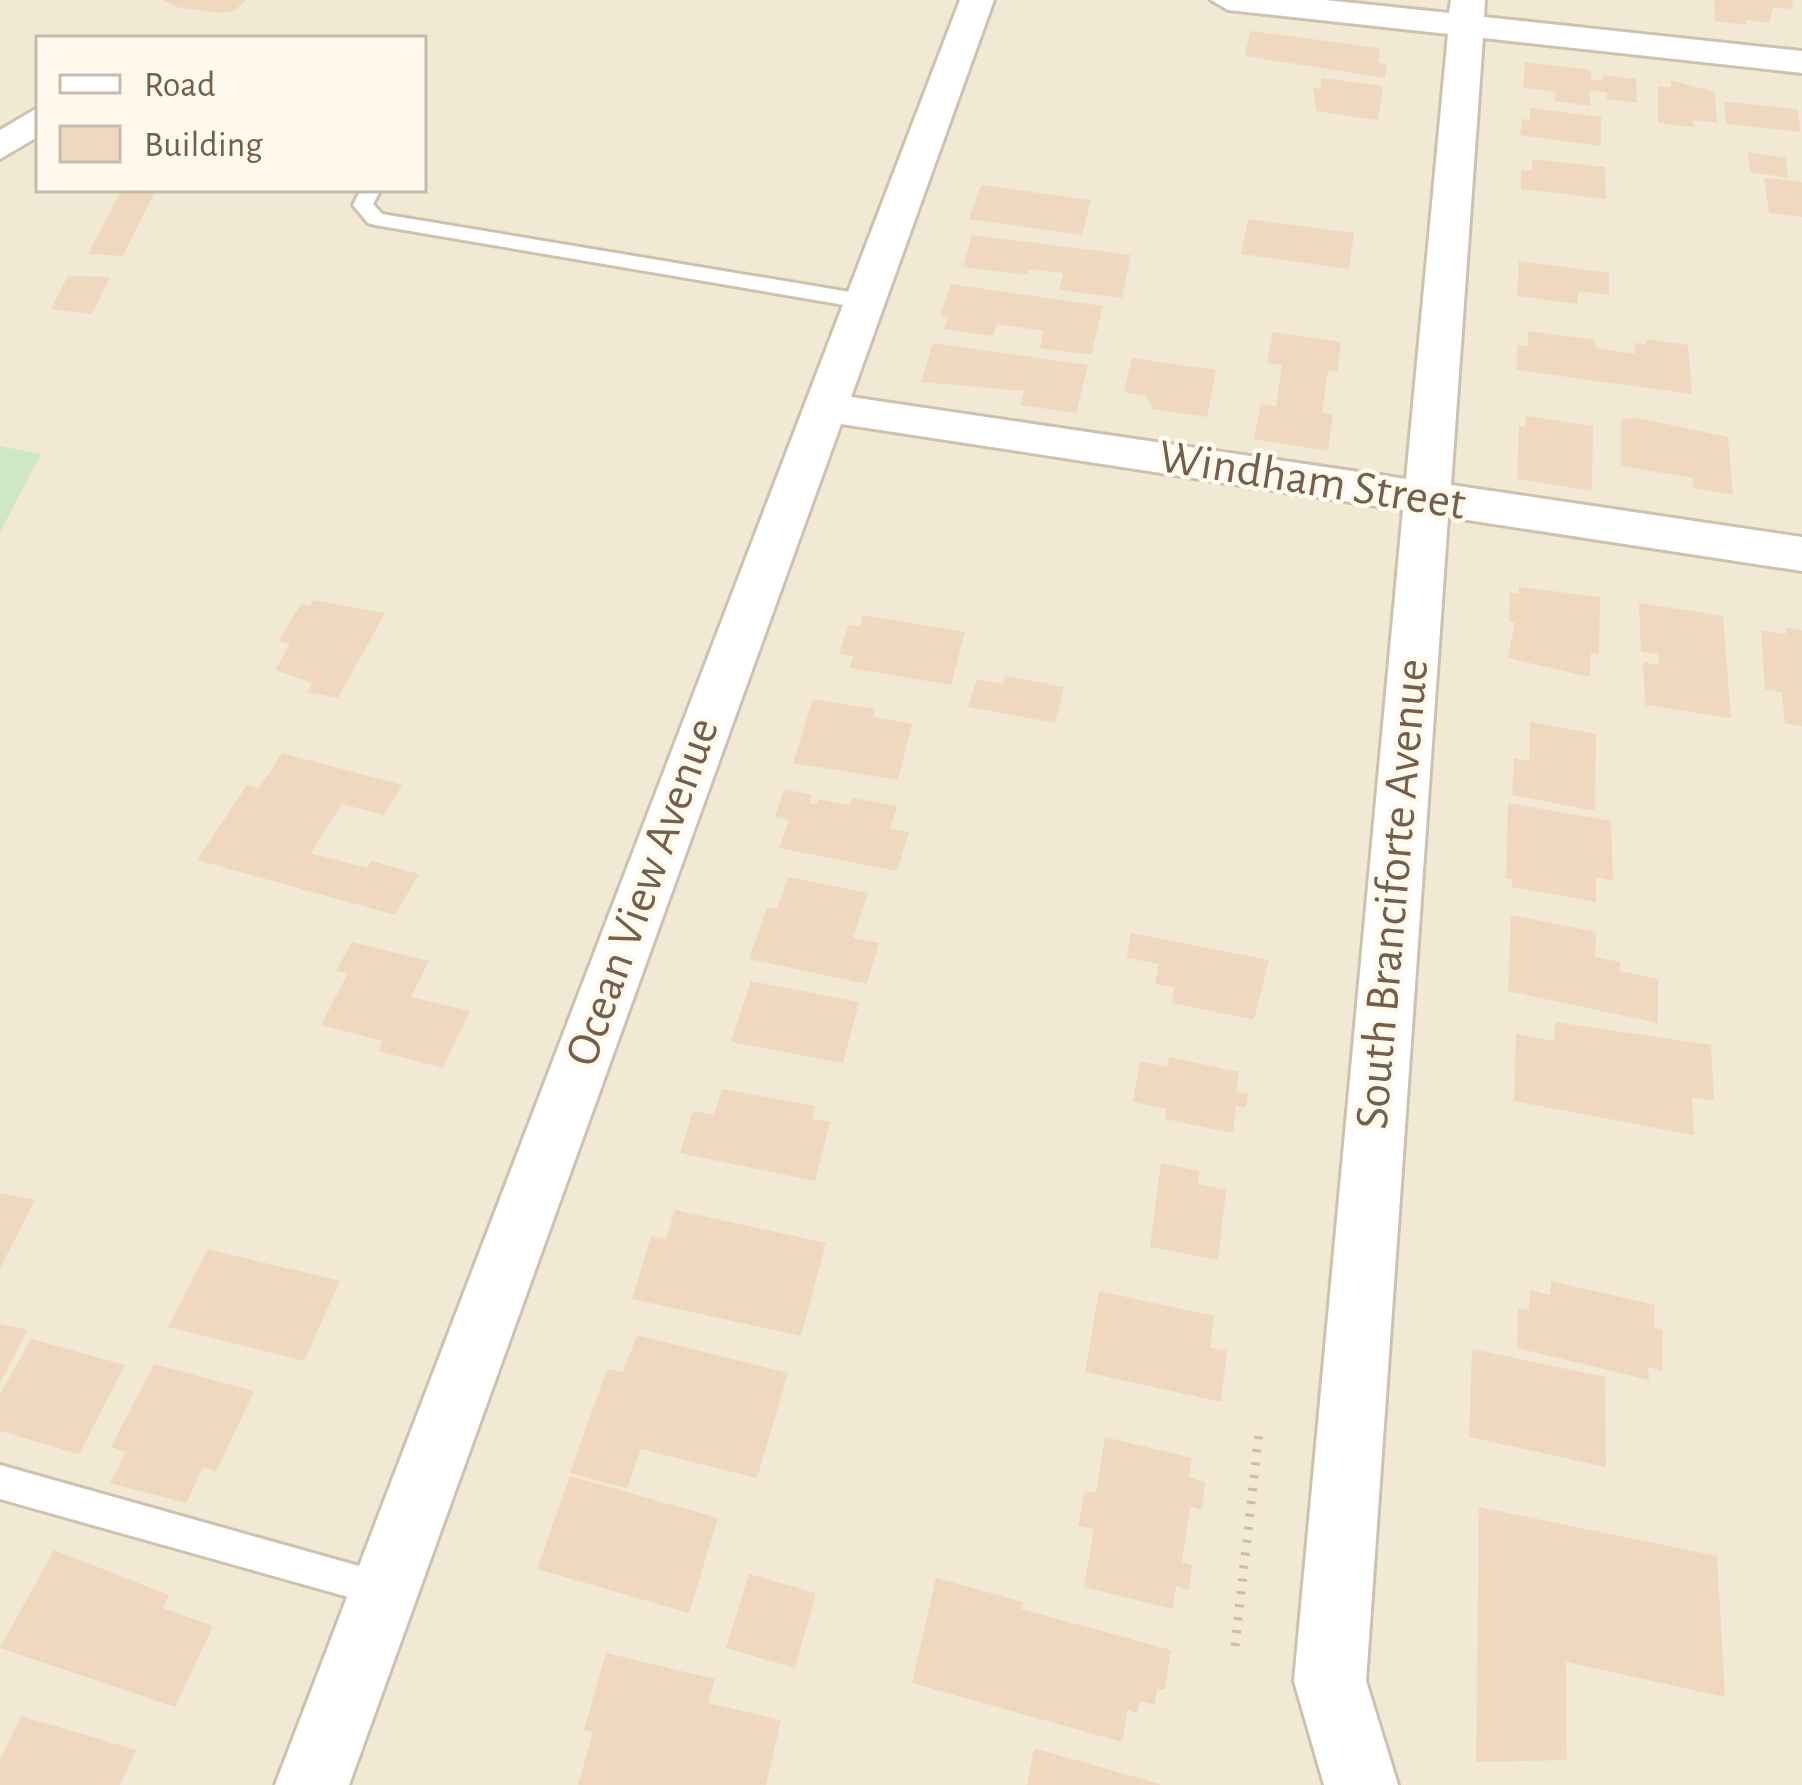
<svg xmlns="http://www.w3.org/2000/svg" width="1802" height="1785" font-family="'Alegreya Sans',sans-serif">
  <rect width="100%" height="100%" fill="#fbf6e6"/>
  <path fill="#f2e9d5" fill-rule="evenodd" d="M0,0h1802v1785h-1802zM39,39h384v150h-384z"/>
  <path fill="#cee8c5" d="M0,446l41,8 -41,78z"/>
  <g fill="#efd8bf">
    <path d="M163,0h83l-12,11 -13,2 -45,-6z"/>
    <path d="M1714,0h78l1,9 -20,-2 -4,16 -23,-3v5l-31,-4z"/>
    <path d="M1250,31l130,17 -2,15 9,1 -2,14 -140,-22z"/>
    <path d="M1525,62l66,8v9l12,2v-6l33,4 1,24 -30,-4v-7l-17,-2v16l-35,-5 1,-9 -33,-4z"/>
    <path d="M1322,78l61,8 -5,34 -62,-9 -3,-23 7,1z"/>
    <path d="M1671,80l44,12 2,31 -24,-3 1,7 -36,-4v-37l13,1z"/>
    <path d="M1724,101l73,8 4,23 -75,-8z"/>
    <path d="M1530,108l71,9v29l-81,-11 2,-16 8,1z"/>
    <path d="M1748,152l38,6 2,20 -38,-6z"/>
    <path d="M1532,159l73,8 1,32 -85,-10v-19l11,1z"/>
    <path d="M1764,178l38,4v35l-33,-4z"/>
    <path d="M981,185l110,15 -9,35 -113,-16z"/>
    <path d="M122,189h34l-33,67 -35,-2z"/>
    <path d="M1248,219l106,14 -5,36 -108,-15z"/>
    <path d="M972,235l159,20 -9,43 -63,-8 4,-17 -34,-4 -2,6 -64,-8z"/>
    <path d="M1519,261l90,12v22l-31,-4 -1,13 -60,-8z"/>
    <path d="M68,276l42,1 -18,37 -41,-5z"/>
    <path d="M951,284l152,22 -12,49 -51,-7 4,-17 -47,-7 -4,12 -49,-7 4,-12 -8,-1z"/>
    <path d="M1528,331l67,9 1,8 39,6v-11l11,1v-5l42,6 4,49 -175,-24v-25l11,1z"/>
    <path d="M1273,332l68,10 -4,30 -9,-2 -6,43 11,1 -5,37 -74,-12 7,-35 15,2 6,-41 -15,-2z"/>
    <path d="M933,343l155,22 -12,48 -56,-8 4,-14 -103,-9z"/>
    <path d="M1132,358l84,12 -9,47 -54,-8 -7,-13 -22,-4z"/>
    <path d="M1526,416l67,10 -1,65 -75,-12 2,-53 6,1z"/>
    <path d="M1637,418l91,19 5,58 -40,-7v-10l-72,-12v-47z"/>
    <path d="M1519,587l81,10 -1,58 -8,-2 -1,24 -82,-19 7,-36 -6,-1 1,-29 9,2z"/>
    <path d="M313,600l72,13 -47,85 -31,-6 5,-9 -37,-13 15,-26 -12,-3 23,-37 9,2z"/>
    <path d="M1639,603l84,13 8,102 -86,-13 -2,-43 16,3 -1,-11 -17,-2z"/>
    <path d="M863,615l102,17 -14,53 -101,-17 3,-12 -14,-2 10,-30 11,3z"/>
    <path d="M1785,628l17,2v96l-17,-3 -3,-31 -17,-3 -4,-59 25,4z"/>
    <path d="M1005,676l59,11 -9,36 -87,-16 9,-28 26,5z"/>
    <path d="M813,699l62,10 -1,8 38,7 -14,56 -105,-17z"/>
    <path d="M1530,722l66,12 -1,77 -83,-16 2,-37 15,3z"/>
    <path d="M282,753l120,32 -18,30 -42,-11 -31,49 56,15 5,-7 47,13 -24,41 -198,-55 50,-75 12,3z"/>
    <path d="M784,789l28,6 -2,8 7,1 1,-5 31,6 3,-7 45,8 -7,23 19,3 -12,39 -118,-23 10,-28 -14,-3z"/>
    <path d="M1508,803l103,18 2,60 -17,-4v25l-84,-15v-8l-6,-1z"/>
    <path d="M788,877l80,16 -15,45 26,5 -12,41 -118,-25 18,-52 10,2z"/>
    <path d="M1511,915l85,17 -1,25 25,5v9l38,8v44l-150,-32z"/>
    <path d="M1131,933l138,27 -15,60 -82,-17 2,-16 -19,-3 4,-20 -32,-6z"/>
    <path d="M352,942l77,19 -18,36 59,14 -27,57 -65,-17 5,-10 -62,-16 27,-52 -12,-2z"/>
    <path d="M751,981l108,21 -16,61 -112,-21z"/>
    <path d="M1555,1022l156,23 3,56 -22,-4 2,38 -180,-34 2,-67 38,7z"/>
    <path d="M1169,1057l70,15 -3,20 12,2 -2,14 -10,-2 -3,27 -68,-14 1,-10 -33,-7 7,-41 28,6z"/>
    <path d="M722,1089l93,17 -3,13 18,3 -15,59 -135,-28 13,-42 21,4z"/>
    <path d="M1161,1163l38,8 -1,13 28,6 -8,70 -68,-13z"/>
    <path d="M0,1193l35,7 -35,68z"/>
    <path d="M675,1210l151,33 -25,93 -169,-37 19,-63 15,3z"/>
    <path d="M208,1249l132,32 -36,80 -136,-34z"/>
    <path d="M1551,1281l104,24 -1,22 9,3 -1,41 -14,-4 1,13 -132,-32 1,-40 11,2 1,-20 20,5z"/>
    <path d="M1099,1291l115,25 -4,32 17,3 -6,51 -136,-30z"/>
    <path d="M0,1324l28,6 -28,53z"/>
    <path d="M637,1335l151,38 -31,105 -116,-29 -14,39 -57,-15 37,-104 16,3z"/>
    <path d="M31,1339l94,26 -46,89 -79,-23v-37z"/>
    <path d="M1472,1349l133,28 1,90 -137,-30z"/>
    <path d="M154,1364l100,27 -38,81 -13,-5 -17,36 -76,-20 16,-31 -15,-5z"/>
    <path d="M1105,1437l87,21 -3,19 16,5 -3,28 -12,-3 -8,55 10,3 -3,25 -13,-4 -3,23 -89,-22 10,-58 -16,-3 7,-35 11,2z"/>
    <path d="M570,1476l148,42 -29,95 -152,-44z"/>
    <path d="M1479,1507l238,49 8,141 -159,-35 1,98 -91,2z"/>
    <path d="M54,1550l115,45 -6,13 50,18 -38,81 -175,-59z"/>
    <path d="M749,1574l67,19 -21,75 -69,-20z"/>
    <path d="M936,1578l87,24 -2,7 150,41 -6,40 -8,-1 -2,16 -15,-4 -3,12 -9,-3 -6,32 -210,-59z"/>
    <path d="M606,1653l109,26 -7,24 73,17 -15,65h-188l15,-53 -9,-2z"/>
    <path d="M21,1716l115,34 -16,35h-120v-25z"/>
    <path d="M1034,1748l126,36v1h-133z"/>
  </g>
  <g fill="none" stroke-linecap="round" stroke-linejoin="round">
    <g stroke="#cec1b0" stroke-width="6">
      <g id="service">
        <path d="M361,189h20l-8,15 9,10 480,80 10,7 -10,7 -487,-83 -7,-2 -15,-18z"/>
        <path d="M0,1465l384,108 12,5 5,12 -5,12 -12,5 -384,-108z"/>
      </g>
    </g>
    <g stroke="#cec1b0" stroke-width="6">
      <g id="minor">
        <path d="M960,0h34l-143,397 555,82 42,-445 -220,-24 -17,-10h114l124,13 2,-13h34l-1,17 318,34v22l-319,-35 -32,447 351,52v34l-354,-54 -82,1164 32,104h-74l-30,-104 109,-1171 -562,-86 -492,1361h-74z"/>
        <path d="M39,107v29l-39,23v-29z"/>
      </g>
    </g>
    <path stroke="#d4bca2" stroke-width="9" stroke-dasharray="3 10" stroke-linecap="butt" d="M1235,1646l24,-213"/>
    <use href="#service" fill="#fff" fill-rule="evenodd"/>
    <use href="#minor" fill="#fff" fill-rule="evenodd"/>
  </g>
  <g text-anchor="middle" dominant-baseline="central" stroke-width="9" stroke-linejoin="round" paint-order="stroke">
    <g font-size="48" fill="#735f4c" stroke="#fef9ec">
      <text transform="translate(1312 481) rotate(9)">Windham Street</text>
      <text transform="translate(643 892) rotate(-70)">Ocean View Avenue</text>
      <text transform="translate(1393 894) rotate(-85)">South Branciforte Avenue</text>
    </g>
  </g>
  <rect x="36" y="36" width="390" height="156" fill="#fef9ec" stroke="#c6bbac" stroke-width="3"/>
  <rect x="60" y="75" width="60" height="18" fill="#ffffff" stroke="#c6bbac" stroke-width="3"/>
  <text x="144" y="96" font-size="36" fill="#735f4c">Road</text>
  <rect x="60" y="126" width="60" height="36" fill="#efd8bf" stroke="#c6bbac" stroke-width="3"/>
  <text x="144" y="156" font-size="36" fill="#735f4c">Building</text>
</svg>
